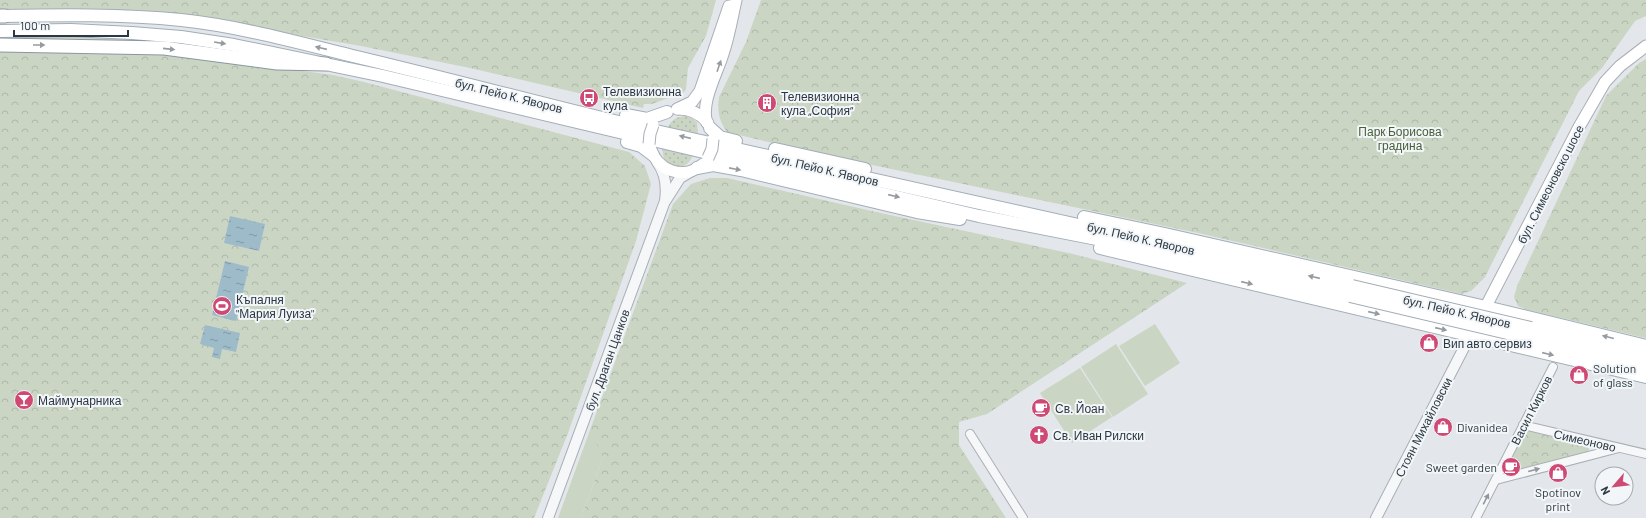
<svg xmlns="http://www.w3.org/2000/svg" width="1646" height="518" font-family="Barlow,sans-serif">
  <defs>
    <pattern id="park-crowns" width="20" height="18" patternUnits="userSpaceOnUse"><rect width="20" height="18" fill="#cbd5c4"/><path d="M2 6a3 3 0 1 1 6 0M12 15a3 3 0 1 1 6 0" fill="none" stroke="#aeb8aa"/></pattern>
    <pattern id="garden-dots" width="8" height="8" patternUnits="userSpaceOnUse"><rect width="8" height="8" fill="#cbd5c4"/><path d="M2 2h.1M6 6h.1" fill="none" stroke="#aeb8aa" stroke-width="1.8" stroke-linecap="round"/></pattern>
    <pattern id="water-ripples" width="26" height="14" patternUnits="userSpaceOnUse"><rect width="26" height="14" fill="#9ebbca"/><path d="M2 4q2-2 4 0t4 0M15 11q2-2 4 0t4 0" fill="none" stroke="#8199a6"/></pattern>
  </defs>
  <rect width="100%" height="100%" fill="#e3e7eb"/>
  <g fill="#cbd5c4">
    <path d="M0,36c76,-2 153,1 227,14l-227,-10z"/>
    <path d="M1155,324l25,39 -35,23 -26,-40z"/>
    <path d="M1116,344l32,50 -35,23 -32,-50z"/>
    <path d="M1080,368l32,49 -40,26 -32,-50z"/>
    <path d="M590,430l29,2 -16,25 -22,61h-23z"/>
  </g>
  <g fill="url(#park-crowns)">
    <path d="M0,0h716l-10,36 -18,32 -2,21 -2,3 -32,12h-8l-1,4 -173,-40 -109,-22 -187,-32 -111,-4h-63z"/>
    <path d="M761,0h885v16l-11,5 -33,47 -23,23 -94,186 -14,14 -9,3 -264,-61 -388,-81 -83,-20c-8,-11 -10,-22 -8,-35l27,-55z"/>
    <path d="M0,48l175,6 121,16 37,5 31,7 265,70 16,14 6,18 -15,57 -68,192 -34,85h-534z"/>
    <path d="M1646,59v279l-118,-28 -10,-4 -4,-9 3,-11 89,-190 33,-33z"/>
    <path d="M710,178h17l149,34 197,42 114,29 -200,131 -28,8v23l47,73h-425l22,-61 -13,-27 83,-226 18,-20z"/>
    <path d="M1525,429l64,19v5l-70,18 -7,-12z"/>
  </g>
  <g fill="url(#garden-dots)">
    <path d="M686,116l6,2 5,4 1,14 -30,-8c3,-9 9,-11 18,-12z"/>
    <path d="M662,147l31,8c-7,16 -17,13 -29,6z"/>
  </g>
  <g fill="url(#water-ripples)">
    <path d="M230,216l35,8 -6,27 -35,-8z"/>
    <path d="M225,261l24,6 -13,54 -24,-6z"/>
    <path d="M205,325l35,8 -4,19 -14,-3 -2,10 -8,-2 2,-9 -14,-4z"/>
  </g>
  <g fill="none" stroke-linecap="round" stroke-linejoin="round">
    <g stroke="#a8afb5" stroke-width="10">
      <g id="minor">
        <path d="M1523,425l123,29"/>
        <path d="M970,434l53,84"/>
        <path d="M1496,480l123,-32"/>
        <path d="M1476,518l77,-151"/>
      </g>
    </g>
    <g stroke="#a8afb5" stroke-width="12">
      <g id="tertiary">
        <path d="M666,200l14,-22 12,-7"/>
        <path d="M548,518l117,-317c2,-14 1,-27 -8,-39"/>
        <path d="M1376,518l94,-182"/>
      </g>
    </g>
    <g stroke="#a8afb5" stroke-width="13">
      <g id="secondary">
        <path d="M677,109l15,-7 8,-11 29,-85"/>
        <path d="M678,109c13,0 22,4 30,14"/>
        <path d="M707,123c-7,-20 10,-49 16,-69 6,-17 9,-36 13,-54"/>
        <path d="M650,147c7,24 34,34 53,17"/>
        <path d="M1482,314l97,-187 26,-45 15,-16 26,-20"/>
      </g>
    </g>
    <g stroke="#a2aeb7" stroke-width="14">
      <g id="primary">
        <path d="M0,16c60,-1 121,-2 181,4 58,6 119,23 176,37 97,23 193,49 290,72 235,54 471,103 705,157"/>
        <path d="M0,31l71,-1 61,3 49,4 53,8 149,31 329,78 267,62 133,26 120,26 118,28"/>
        <path d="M626,115l21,4 20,-7"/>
        <path d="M710,128l10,9 16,4"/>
        <path d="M627,142l14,4 12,9"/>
        <path d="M775,149l90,20"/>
        <path d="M697,168l16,-3 28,5 176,42 43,7"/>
        <path d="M1084,217l81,17 321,73 160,39"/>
        <path d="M1100,248l546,129"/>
        <path d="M1531,328l92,23 23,4"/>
        <path d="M1529,338l117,29"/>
      </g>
    </g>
    <g stroke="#8a97a1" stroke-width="15">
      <g id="trunk">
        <path d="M0,16h5"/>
        <path d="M0,45l164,3 113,15 49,1"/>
      </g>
    </g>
    <use href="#minor" stroke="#f6f7f9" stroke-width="8"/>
    <use href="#tertiary" stroke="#f6f7f9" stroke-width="10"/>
    <use href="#secondary" stroke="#fff" stroke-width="11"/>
    <use href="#primary" stroke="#fff" stroke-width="12"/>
    <use href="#trunk" stroke="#fff" stroke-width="13"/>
    <g stroke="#a8afb5" stroke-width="13" stroke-linecap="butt">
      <g id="secondary-bridge">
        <path d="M649,144l1,-10 3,-9"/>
        <path d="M708,158l4,-9 1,-10"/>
      </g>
    </g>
    <g stroke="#a2aeb7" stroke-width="14" stroke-linecap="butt">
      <g id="primary-bridge">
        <path d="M1352,286l179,42"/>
        <path d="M1350,296l179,42"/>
      </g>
    </g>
    <use href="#secondary-bridge" stroke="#fff" stroke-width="11"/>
    <use href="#primary-bridge" stroke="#fff" stroke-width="12"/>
  </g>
  <defs><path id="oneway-solid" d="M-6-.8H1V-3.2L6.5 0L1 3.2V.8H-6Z"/></defs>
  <g fill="#959ca1">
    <use href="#oneway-solid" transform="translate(220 43) rotate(9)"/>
    <use href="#oneway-solid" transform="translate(39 45)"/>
    <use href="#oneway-solid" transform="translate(321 48) rotate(-167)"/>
    <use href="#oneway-solid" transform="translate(169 49) rotate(6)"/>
    <use href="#oneway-solid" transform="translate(719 66) rotate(-71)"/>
    <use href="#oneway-solid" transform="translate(685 137) rotate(-167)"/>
    <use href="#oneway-solid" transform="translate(735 169) rotate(11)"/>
    <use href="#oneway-solid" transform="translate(894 196) rotate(13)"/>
    <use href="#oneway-solid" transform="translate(1314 277) rotate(-167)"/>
    <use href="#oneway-solid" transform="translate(1247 283) rotate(13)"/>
    <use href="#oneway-solid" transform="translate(1374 313) rotate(13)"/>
    <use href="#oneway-solid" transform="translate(1441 329) rotate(13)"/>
    <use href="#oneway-solid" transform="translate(1608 337) rotate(-166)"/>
    <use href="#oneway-solid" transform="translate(1548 354) rotate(13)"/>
  </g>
  <g fill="#90989e">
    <use href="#oneway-solid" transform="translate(1534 470) rotate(-15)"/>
    <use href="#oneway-solid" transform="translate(1486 499) rotate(-63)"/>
  </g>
  <defs>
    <g id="bus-disc" transform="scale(1)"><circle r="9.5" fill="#ce4a75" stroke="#f3f6f8"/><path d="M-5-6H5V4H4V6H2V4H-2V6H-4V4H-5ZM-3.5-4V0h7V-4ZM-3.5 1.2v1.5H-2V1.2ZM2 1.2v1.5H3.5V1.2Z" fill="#fff"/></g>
    <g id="building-disc" transform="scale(1)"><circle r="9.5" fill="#ce4a75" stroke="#f3f6f8"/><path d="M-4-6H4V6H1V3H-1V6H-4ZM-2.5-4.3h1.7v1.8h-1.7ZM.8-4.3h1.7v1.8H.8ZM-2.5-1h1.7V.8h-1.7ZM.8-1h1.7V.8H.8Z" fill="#fff"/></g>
    <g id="stadium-disc" transform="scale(1)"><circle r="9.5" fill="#ce4a75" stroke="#f3f6f8"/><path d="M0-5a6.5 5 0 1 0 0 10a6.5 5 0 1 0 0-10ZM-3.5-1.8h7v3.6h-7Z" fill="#fff"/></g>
    <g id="shop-disc" transform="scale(1)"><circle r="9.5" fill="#ce4a75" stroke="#f3f6f8"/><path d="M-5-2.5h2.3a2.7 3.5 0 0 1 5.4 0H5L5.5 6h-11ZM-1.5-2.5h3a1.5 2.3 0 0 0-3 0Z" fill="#fff"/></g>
    <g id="bar-disc" transform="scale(1)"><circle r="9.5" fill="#ce4a75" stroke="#f3f6f8"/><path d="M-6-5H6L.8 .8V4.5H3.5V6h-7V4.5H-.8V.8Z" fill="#fff"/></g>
    <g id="cafe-disc" transform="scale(1)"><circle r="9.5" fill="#ce4a75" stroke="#f3f6f8"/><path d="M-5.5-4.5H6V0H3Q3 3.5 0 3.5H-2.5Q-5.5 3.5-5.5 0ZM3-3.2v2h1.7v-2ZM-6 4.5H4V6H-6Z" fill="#fff"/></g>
    <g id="church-disc" transform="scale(1)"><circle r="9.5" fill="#ce4a75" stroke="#f3f6f8"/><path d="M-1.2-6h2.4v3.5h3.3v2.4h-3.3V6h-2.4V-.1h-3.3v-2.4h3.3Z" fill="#fff"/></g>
  </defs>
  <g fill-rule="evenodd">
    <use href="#bus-disc" x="589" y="98"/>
    <use href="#building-disc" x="767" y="103"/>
    <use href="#stadium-disc" x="222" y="306"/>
    <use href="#shop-disc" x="1429" y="343"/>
    <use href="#shop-disc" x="1579" y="375"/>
    <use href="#bar-disc" x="24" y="400"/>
    <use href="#cafe-disc" x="1041" y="408"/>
    <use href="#shop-disc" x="1443" y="427"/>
    <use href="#church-disc" x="1039" y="435"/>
    <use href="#cafe-disc" x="1511" y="467"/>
    <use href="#shop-disc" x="1558" y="473"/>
  </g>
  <g text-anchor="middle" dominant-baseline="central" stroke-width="4" stroke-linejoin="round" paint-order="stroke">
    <g font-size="12" fill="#2b3843" stroke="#f3f6f8" text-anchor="start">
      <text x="603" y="91">Телевизионна<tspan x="603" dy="14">кула</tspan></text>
      <text x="781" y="96">Телевизионна<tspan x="781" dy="14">кула „София“</tspan></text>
      <text x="236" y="299">Къпалня<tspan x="236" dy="14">"Мария Луиза"</tspan></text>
      <text x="1443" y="343">Вип авто сервиз</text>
      <text x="1593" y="368">Solution<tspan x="1593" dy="14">of glass</tspan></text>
      <text x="38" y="400">Маймунарника</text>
      <text x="1055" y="408">Св. Йоан</text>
      <text x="1457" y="427">Divanidea</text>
      <text x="1053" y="435">Св. Иван Рилски</text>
      <text x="1497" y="467" text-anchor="end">Sweet garden</text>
      <text x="1558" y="492" text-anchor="middle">Spotinov<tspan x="1558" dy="14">print</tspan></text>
    </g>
    <g font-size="12" fill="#2b3843" stroke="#f3f6f8">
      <text transform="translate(509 95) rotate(14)">бул. Пейо К. Яворов</text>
      <text transform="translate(825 169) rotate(13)">бул. Пейо К. Яворов</text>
      <text transform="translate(1550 184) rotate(-63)">бул. Симеоновско шосе</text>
      <text transform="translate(1141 238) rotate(13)">бул. Пейо К. Яворов</text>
      <text transform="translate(1457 311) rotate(13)">бул. Пейо К. Яворов</text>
      <text transform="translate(607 360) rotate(-70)">бул. Драган Цанков</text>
      <text transform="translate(1531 410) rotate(-63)">Васил Кирков</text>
      <text transform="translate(1423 427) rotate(-63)">Стоян Михайловски</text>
      <text transform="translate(1585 440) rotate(13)">Симеоново</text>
    </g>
    <g font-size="12" fill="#465f38" stroke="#f3f6f8">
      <text x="1400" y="131">Парк Борисова<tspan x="1400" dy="14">градина</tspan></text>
    </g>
  </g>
  <g transform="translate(1614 486) rotate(242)"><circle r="19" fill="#f3f6f8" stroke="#a3aab0"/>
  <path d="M0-3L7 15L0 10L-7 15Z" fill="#ce4a75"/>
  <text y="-6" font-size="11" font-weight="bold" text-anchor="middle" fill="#2b3843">N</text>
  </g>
  <path d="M14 30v6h114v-6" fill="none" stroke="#2b3843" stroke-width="2"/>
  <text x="20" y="30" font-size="12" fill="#2b3843" stroke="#f3f6f8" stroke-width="3" paint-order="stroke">100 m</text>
</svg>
